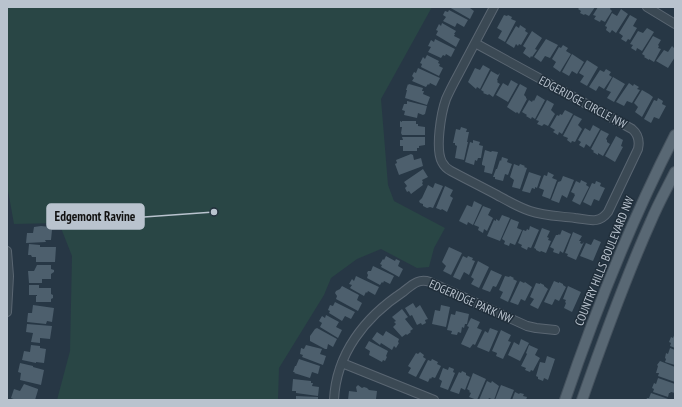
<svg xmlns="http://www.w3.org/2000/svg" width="682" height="407" font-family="'PT Sans Narrow',sans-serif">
  <rect width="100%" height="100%" fill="#273745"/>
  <path fill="#294645" d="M7,7h425l-51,92 7,86 6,16 51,27 -11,20 -5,19 -12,1 -36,-19 -24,10 -26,19 -7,17 -45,73 -1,32h-221l13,-49 2,-95 -13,-33 -45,1 -7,-39z"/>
  <g fill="#4d5f6d">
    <path d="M449,7h21v1l4,3 -4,8z"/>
    <path d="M580,7h15l-6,9 -4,-2 -1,1 -4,-2 1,-2 -3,-2z"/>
    <path d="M598,7h13l-1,2 2,2 -7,11 -4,-2 -1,2 -6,-3 2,-3 -3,-1z"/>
    <path d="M621,9l7,5 -12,19 -4,-3 -2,3 -4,-3 1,-3 -2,-1 7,-13 5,3z"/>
    <path d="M449,10l19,10 -4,7 -7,-4 -2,4 -12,-6 3,-4 -3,-2 2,-4 3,1z"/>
    <path d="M504,15l3,1 1,-1 4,2 -1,2 5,2 -11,21 -7,-4 4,-7 -5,-3z"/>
    <path d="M630,15l7,4 -4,7 4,2 -7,12 -2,-1 -2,3 -5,-3 2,-3 -4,-3z"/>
    <path d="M442,23l14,8 -2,3h1l-1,2 6,3 -4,8 -20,-12 2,-4 -2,-1 3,-6 2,2z"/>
    <path d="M520,25l6,4 -1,2 3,2 -7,12 -2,-1 -1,2 -2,-2 -2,4 -8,-5 10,-17 3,2z"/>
    <path d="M647,28l7,4 -12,19 -5,-3 -1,3 -5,-3 2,-3 -3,-1 8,-13 5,2z"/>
    <path d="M532,31l10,7 -7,11 2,1 -5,7 -1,-1 -1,2 -7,-5 3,-5 -3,-2z"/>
    <path d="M653,36l8,4 -3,5 1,1 -1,2 3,1 -7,13 -5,-3v1l-5,-3 1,-1 -3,-2z"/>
    <path d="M435,39l20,10 -4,8 -5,-3 -1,2 -2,-1 -2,3 -13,-6 3,-5 -3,-1 3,-6 3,2z"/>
    <path d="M546,39l12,6 -8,13 -5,-2 -4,6 -7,-5z"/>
    <path d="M563,45l5,3 -2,3 5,3 -11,18 -7,-5 3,-5 -4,-3 7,-12 2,1z"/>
    <path d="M672,46l3,3v8l-7,11 -12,-7 8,-11 4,2z"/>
    <path d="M572,54l12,8 -7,12 -5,-3 -3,5 -7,-4z"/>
    <path d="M427,55l12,6 -1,2 2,1 -1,2 4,2 -4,8 -18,-9 1,-3 -2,-1 3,-6 2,2z"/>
    <path d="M587,60l11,7 -11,19 -7,-4 4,-6 -5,-3z"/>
    <path d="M483,65l7,4 -10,20 -3,-2 -1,2 -8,-7 7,-14 5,2z"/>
    <path d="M418,68l22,10 -4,8 -6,-3 -1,2 -1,-1 -2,3 -14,-6 2,-3 -2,-2 2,-4 2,1z"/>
    <path d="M606,69l5,3 -2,3 3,2 -8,12 -5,-3 -3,5 -7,-4 11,-17 4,2z"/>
    <path d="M491,71l7,4 2,-2 -3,7 1,1 -1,1 3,2 -7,13 -4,-3 -1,1 -5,-2 1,-1 -3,-2z"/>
    <path d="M613,77l12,7 -11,18 -7,-4 4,-6 -5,-2z"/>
    <path d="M511,80l7,4 -10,18 -12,-7 7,-12 5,3z"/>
    <path d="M629,83l4,3 1,-2 5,3 -2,2 3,1 -8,13 -5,-2 -3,5 -8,-4z"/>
    <path d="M408,84l1,1v-1l14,4 -1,3h2l-1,3 7,3 -3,8 -22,-7 2,-8h-1z"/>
    <path d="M520,84l7,4 -3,7 2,2v1l1,1 -8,15 -2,-2 -1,1 -9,-6z"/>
    <path d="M642,90l7,4 4,3 -11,20 -7,-5 3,-5 -4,-4z"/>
    <path d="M537,95l8,5 -10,19 -3,-2 -1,2 -5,-3 1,-1 -5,-3 7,-12 3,2 1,-2 1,1z"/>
    <path d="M658,98l5,3 -1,3 4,2 -7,13 -5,-2 -3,6 -7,-4 10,-19 3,1z"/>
    <path d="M547,100l7,4 -3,6 4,4 -7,12 -4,-2 -2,2 -5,-2 2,-3 -3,-1z"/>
    <path d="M407,101l20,5 -2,8 -2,1 -5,-2 -1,5 -13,-3 1,-4 -3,-1 2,-6h3z"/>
    <path d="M565,110l8,4 -11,20 -3,-2 -1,3 -5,-3 2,-2 -5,-3 7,-12 2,1 1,-2 2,1z"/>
    <path d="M574,115l8,4 -4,6 4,4 -7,13 -3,-1 -1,2 -4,-3 1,-2 -5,-2z"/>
    <path d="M400,121l2,1v-1h14v3h2v2l7,1v8h-23l-1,-2 1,-6h-2z"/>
    <path d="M593,125l7,4 -10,18 -4,-3 -2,4 -5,-3 2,-3 -3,-2 7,-12 5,3z"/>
    <path d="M461,127l6,2 -1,3h3l-2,10h1l-4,18 -9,-2 2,-12 -2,-1v-2h-2l3,-14 4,1z"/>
    <path d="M601,130l8,4 -3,5 1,1v2l3,2 -7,12 -5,-3v2l-5,-3 1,-1 -3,-2z"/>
    <path d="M616,136l7,4 -2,6 2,1 -8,15 -10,-6z"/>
    <path d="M402,137h23v8l-6,1v2h-2v3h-14v-5h-3v-6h3z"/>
    <path d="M473,140l7,2 -1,3 4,1 -2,12h-3l-1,3 -2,-1 -1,5 -9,-3 5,-20 3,1z"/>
    <path d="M485,150l6,2 1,-1 6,1 -6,22 -8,-2 1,-6 -3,-1v-2z"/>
    <path d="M411,154l2,1 1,5 7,-2 2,8 -24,9 -4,-11 2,-1 -1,-3z"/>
    <path d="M502,157l6,2 -1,3 5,2 -4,11 -3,-1 -2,7 -8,-2v-2h-2l3,-8h1l3,-9 1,1z"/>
    <path d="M514,164l5,2 1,-2 5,2 -1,1 3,1 -7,21 -8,-2 2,-7 -4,-3z"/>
    <path d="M423,169l5,8 -6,3 1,2 -1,1 1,2 -12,9 -2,-3 -2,1 -2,-4 2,-2 -3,-4z"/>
    <path d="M529,172l12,4 -4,12 -2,-1v2l-3,-1 -2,5 -8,-2z"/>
    <path d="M548,172l6,3 -2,3 5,2 -7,19 -8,-3 2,-6 -5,-2 5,-13 3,1z"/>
    <path d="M563,176l11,4 -7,18 -5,-3 -3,8 -8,-3 7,-18 3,-1z"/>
    <path d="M581,180l6,3 -1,2 3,2 -9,18 -8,-4 3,-6h-1l1,-1 -4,-2 5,-11 4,2z"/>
    <path d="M596,181l5,2 -1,3 5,2 -6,13 -5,-2 -3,7 -8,-4 9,-19 3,1z"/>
    <path d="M435,183l8,3 -10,22 -3,-1 -3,1 -4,-2v-2l-3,-1 -1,-2 3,-3 6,-13 5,3z"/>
    <path d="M445,186l8,4 -3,6 3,2 -6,14 -5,-3 -1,1 -5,-2z"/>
    <path d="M474,201l8,4 -9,20 -5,-3 -1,3 -8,-4 8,-16 5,2z"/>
    <path d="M483,206l8,3 -3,6 5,3 -6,13 -3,-2 -1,4 -5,-3 1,-3 -5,-2z"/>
    <path d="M502,215l8,3 -10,23 -13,-5 7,-16 2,1v-2l3,2z"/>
    <path d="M511,219l8,3 -2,6 5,2 -7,15 -5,-2 -1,3 -5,-2 1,-3 -3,-2z"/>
    <path d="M41,226l9,1v3h2l-1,10h-6l1,2 -20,1 1,-10h6l1,-6z"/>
    <path d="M530,226l9,4 -8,18 -3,-1 -1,3 -6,-3 1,-2 -4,-2 5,-13 3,1 1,-2 2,1z"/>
    <path d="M542,228l8,3 -3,6 2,1 -1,2 3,1 -5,12 -5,-2 -1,1 -4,-2v-1l-2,-1z"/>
    <path d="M562,230l9,4 -8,19 -3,-2 -1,3 -6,-2 1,-3 -4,-2 6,-12h2l1,-1 1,1z"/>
    <path d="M573,232l9,4 -3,5h2l-1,2 2,1 2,-2 -8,18 -9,-4 1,-2 -3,-1z"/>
    <path d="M594,239l7,3 -8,19 -13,-5 6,-13 5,2z"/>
    <path d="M29,244l11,1v2h16l-1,15h-19v-5h-4l-1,-2h-3z"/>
    <path d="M449,247l13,6 -11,22 -8,-4 3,-5 -4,-4z"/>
    <path d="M386,256l9,5 1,-2 4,2 -2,5 5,3 -4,8 -18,-10 1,-2 -2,-1 3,-5 1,1z"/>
    <path d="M463,256l4,2 1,-2 5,2 -1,2 3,1 -6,14 -5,-3 -4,8 -7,-3z"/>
    <path d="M478,261l11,6 -10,21 -8,-4 3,-5 -3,-2z"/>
    <path d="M37,265h14v4l3,1v2l-3,2v5h-9v4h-13l-1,-12h6z"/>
    <path d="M373,266l21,10 -4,8 -6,-3 -1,2 -1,-1 -2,3 -13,-7 1,-3 -1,-2 1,-2h3z"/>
    <path d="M491,270l11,5 -6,12 -3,-1 -3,6 -8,-3z"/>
    <path d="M356,276l23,11 -4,8 -7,-4 -1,2 -1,-1 -2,4 -14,-8 2,-3 -3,-1 3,-5 2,2z"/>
    <path d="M505,276l4,1 1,-1 4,2 -1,1 4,2 -9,21 -8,-4 3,-6 -4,-2z"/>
    <path d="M520,281l4,2 1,-1 7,5 -7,14 -4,-2 -3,6 -8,-3z"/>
    <path d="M554,281l5,2v-1l4,2v1l3,2 -7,14 -4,-2 -3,6 -8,-3z"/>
    <path d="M536,283l4,1v-1l4,2v1l4,3 -10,20 -8,-4 4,-6 -4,-2z"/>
    <path d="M29,285h10v3h12v6l2,1v3l-2,1v3h-15v-6h1v-1h-8z"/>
    <path d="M342,286l17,9 -2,5 5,3 -4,8 -22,-12 1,-3 -2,-3 1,-2 4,-2z"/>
    <path d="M568,286l13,6 -9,20 -8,-4 2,-5 -1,-1 1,-2 -3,-1z"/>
    <path d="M335,302l20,10 -4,7 -6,-3 -3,5 -13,-8 1,-2 -2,-1 2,-5 3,1z"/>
    <path d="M413,303l3,5 4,-3 8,14 -3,1 1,3 -4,2 -1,-2 -4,2 -5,-10 -2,1 -5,-8z"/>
    <path d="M33,305l21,3 -2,14 -5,-1 -1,3 -19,-2 1,-9h4z"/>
    <path d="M441,305l9,2 -4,20 -14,-3 3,-14 5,1z"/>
    <path d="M402,309l6,8 -3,2 8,10 -3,2 1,1 -4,3 -1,-1 -4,3 -9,-10 3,-3 -2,-2 2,-1 -4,-4z"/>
    <path d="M456,311l13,3 -2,10h-2l-1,4 -2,-1 -1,6 -3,-1 -1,3 -6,-1 1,-3 -5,-1 4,-16 4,1z"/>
    <path d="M326,315l13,7 -3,5 6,3 -4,8 -18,-11 2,-4 -3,-2 3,-5 3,2z"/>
    <path d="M471,318l9,4 -3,6 5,2 -7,15 -2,-1 -3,4 -9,-4 8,-17 -2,-1z"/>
    <path d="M27,324l25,2 -2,13 -10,-1v5l-9,-1 2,-9 -7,-1z"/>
    <path d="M317,328l20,11 -4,8 -5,-3 -1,5h-2l-15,-8v-5l5,-7z"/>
    <path d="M490,328l8,3 -9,21 -12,-5 8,-16 3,2z"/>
    <path d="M501,330l10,5 -3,6 3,1 -8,17 -7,-3 1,-3 -5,-2z"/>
    <path d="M386,331l13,8 -1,3 1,1 -3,5 -2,-2 -2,4 -11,-7 -1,2 -8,-6 5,-7 6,4z"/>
    <path d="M675,333v15l-5,-2 1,-3 -2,-1 2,-5 2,1z"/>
    <path d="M521,339l8,4 -9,18 -12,-6 6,-13 5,3z"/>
    <path d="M369,341l19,10 -2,5 1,1 -2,4 -2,-1 -1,2 -13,-7 1,-4 -5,-3z"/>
    <path d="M31,345l9,1v2l6,1 -2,14 -8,-1v1l-14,-3 2,-9 6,1z"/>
    <path d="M306,345l16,4 -2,5 6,2 -3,9 -21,-8 1,-2 -3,-1 1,-6 3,1z"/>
    <path d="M529,345l9,4 -3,6 5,3 -7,13 -2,-1 -1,2 -5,-2 1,-2 -5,-2 6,-12 -1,-1z"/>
    <path d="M670,348l5,2v15l-10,-3 1,-3 -1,-1 1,-5 2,1z"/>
    <path d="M420,352l4,3 -1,2 3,2 -10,18 -8,-4 3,-5 -3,-2 8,-13 2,1z"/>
    <path d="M547,356l8,3 -7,21 -4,-2 -1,3 -5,-2v-2l-2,-1 4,-14 5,1z"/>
    <path d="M299,359l21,7 -2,8 -6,-2 -2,6 -16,-5 1,-1h-2l2,-6h1z"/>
    <path d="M432,359l6,3 -1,2 4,2 -6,12 -3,-1 -1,2 -1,-1 -2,4 -9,-4 9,-18 3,1z"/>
    <path d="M660,361l15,6v15l-17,-6 1,-3h-3l2,-7 -1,-1z"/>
    <path d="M20,363l13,3v1l11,3 -3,15 -21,-5 1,-7 -3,-1z"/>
    <path d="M449,367l5,2 -1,3 2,1 -7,17 -8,-3 2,-6 -3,-2 4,-11 5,2z"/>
    <path d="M462,371l4,2v2l4,2 -5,13 -4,-2 -2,6 -9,-3 9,-19 2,1z"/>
    <path d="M473,373l13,6 -9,21 -8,-3 2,-4 -2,-1 1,-1 -3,-2z"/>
    <path d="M658,378l17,6v9l-4,-1 -1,1h-1l-1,4 -15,-5 1,-3 -2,-1 2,-5 2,1z"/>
    <path d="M293,379l18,2v2h2l-1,3 7,1 -1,9 -22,-3v-2h-4z"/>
    <path d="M487,381l4,2 1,-2 7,5 -5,14 -5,-2 -1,2h-9z"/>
    <path d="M24,384l14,5v1l-3,10h-19l-5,-2 3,-9 6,2z"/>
    <path d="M358,385l4,3 2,-1 3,1 2,2 8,1 -1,8 -1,1h-27l1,-9 8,1 -1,-5z"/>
    <path d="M501,385l13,5 -4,10h-15z"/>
    <path d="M515,392l4,2 1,-1 4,1 -1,2 4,1 -1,3h-14z"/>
    <path d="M651,393l20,7h-25l1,-2h2z"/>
    <path d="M296,396l22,1v3h-22z"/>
  </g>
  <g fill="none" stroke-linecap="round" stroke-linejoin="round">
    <g stroke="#5a6672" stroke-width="10">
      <g id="minor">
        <path d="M647,7l28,17"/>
        <path d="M475,43l157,86c6,5 8,11 6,20l-30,63c-10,13 -20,7 -33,6 -15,-2 -31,-2 -45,-7 -12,-4 -22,-10 -33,-16 -15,-8 -31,-16 -46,-24 -4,-2 -7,-5 -9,-9 -7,-13 -1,-49 4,-63 6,-14 14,-27 21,-41 9,-17 18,-34 27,-51"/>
        <path d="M7,251l2,25 -2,36"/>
        <path d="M342,363l92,37"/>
        <path d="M334,400c2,-46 31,-83 69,-108 9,-7 15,-14 27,-10l97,44 9,2 19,2"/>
      </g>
    </g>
    <g stroke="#45525e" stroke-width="12">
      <g id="major">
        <path d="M565,400c31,-91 66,-179 110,-265"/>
        <path d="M582,400c21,-60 43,-121 69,-179 7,-17 16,-33 24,-49"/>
      </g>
    </g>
    <use href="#minor" stroke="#3b4954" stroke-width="8"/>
    <use href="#major" stroke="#596874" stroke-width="10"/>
  </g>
  <g text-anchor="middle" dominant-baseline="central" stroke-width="3" stroke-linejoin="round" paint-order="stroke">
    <g font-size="12" fill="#b9c3ce" stroke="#202e3a">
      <text transform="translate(583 102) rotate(28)">EDGERIDGE CIRCLE NW</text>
      <text transform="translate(604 261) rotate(-68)">COUNTRY HILLS BOULEVARD NW</text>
      <text transform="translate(471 301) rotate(24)">EDGERIDGE PARK NW</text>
    </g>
  </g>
  <path fill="none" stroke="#b9c3ce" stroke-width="1.5" d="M214 212L144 217"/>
  <circle fill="#b9c3ce" stroke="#202e3a" stroke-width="1.5" cx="214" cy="212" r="4"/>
  <rect fill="#b9c3ce" stroke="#b9c3ce" stroke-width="1.5" x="47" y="204" width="97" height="25" rx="4"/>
  <g font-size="13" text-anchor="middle" font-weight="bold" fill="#111">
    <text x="95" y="221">Edgemont Ravine</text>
  </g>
  <rect width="682" height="407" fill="none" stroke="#b9c3ce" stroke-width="16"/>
</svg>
